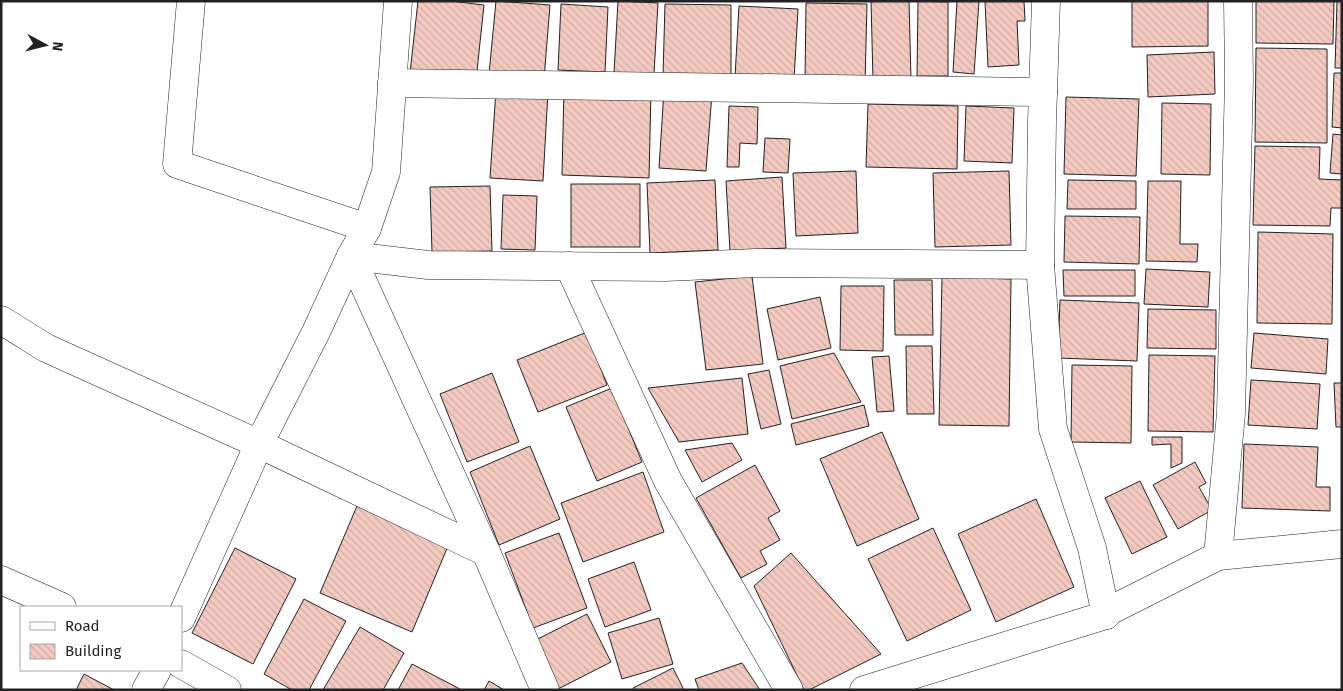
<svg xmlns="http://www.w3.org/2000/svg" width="1343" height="691" font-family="'Fira Sans',sans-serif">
  <defs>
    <pattern id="building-back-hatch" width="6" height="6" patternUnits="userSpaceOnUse" patternTransform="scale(1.25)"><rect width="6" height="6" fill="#f3c9c0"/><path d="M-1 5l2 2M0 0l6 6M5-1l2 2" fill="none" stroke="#d0aca5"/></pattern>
  </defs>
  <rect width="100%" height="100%" fill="#fff"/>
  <g fill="url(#building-back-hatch)" stroke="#222">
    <path d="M418,1h33l33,4 -8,75 -66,-7z"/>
    <path d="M496,1l54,4 -6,74 -55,-5z"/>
    <path d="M618,1l40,2 -4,71 -40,-1z"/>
    <path d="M871,1h38l2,78 -38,1z"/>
    <path d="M918,1l30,1v74h-31z"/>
    <path d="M957,1h22l-5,73 -21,-2z"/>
    <path d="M985,1h39l1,20h-8l2,44 -31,2z"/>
    <path d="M1132,1h76v45l-76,1z"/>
    <path d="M1256,1h78l-1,43 -77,-1z"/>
    <path d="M1337,1h5v67h-7z"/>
    <path d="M806,3l61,1 -2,79 -60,-1z"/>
    <path d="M561,4l47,3 -3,65 -47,-2z"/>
    <path d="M665,4l66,1v72l-68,-1z"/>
    <path d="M739,6l59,3 -4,71 -59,-3z"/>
    <path d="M1256,48l71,1v94l-72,-1z"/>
    <path d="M1214,52l1,42 -67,3 -1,-42z"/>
    <path d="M1334,73h8v55l-10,-1z"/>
    <path d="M564,88l87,2 -2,88 -87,-3z"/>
    <path d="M496,90l52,2 -5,89 -53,-3z"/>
    <path d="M664,90l48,3 -6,78 -47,-3z"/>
    <path d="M1066,97l73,2 -3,77 -72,-2z"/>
    <path d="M1162,103l49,1 -1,71 -49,-1z"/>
    <path d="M868,104l90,2 -1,63 -91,-2z"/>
    <path d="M729,106l29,1 -1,37 -17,-1 -1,24h-12z"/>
    <path d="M966,106l48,2 -2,55 -48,-2z"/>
    <path d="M1333,134l9,1v39l-12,-1z"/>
    <path d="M765,138l25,1 -2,34 -25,-1z"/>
    <path d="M1255,146l65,1 -1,32 23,1v28h-11l-1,18 -77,-1z"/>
    <path d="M856,171l2,62 -62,3 -3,-63z"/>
    <path d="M1009,171l2,74 -76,2 -2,-74z"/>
    <path d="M782,177l4,71 -56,3 -4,-70z"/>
    <path d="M715,180l3,70 -68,3 -3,-70z"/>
    <path d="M1068,180l68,1v28h-69z"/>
    <path d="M1148,181h33l-1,63h18l-1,18 -51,-1z"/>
    <rect x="571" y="184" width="69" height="63"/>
    <path d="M490,186l2,65 -60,1 -2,-65z"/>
    <path d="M503,195l34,1 -2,54 -34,-1z"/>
    <path d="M1065,216l75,1 -1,47 -75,-2z"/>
    <path d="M1258,232l75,2 -1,90 -75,-1z"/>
    <path d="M1146,269l64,3 -2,35 -64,-3z"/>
    <path d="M1063,270h72v26h-71z"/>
    <path d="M752,276l11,88 -57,6 -11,-88z"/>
    <path d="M942,277l69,2 -2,147 -70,-1z"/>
    <path d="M894,280h38l1,55h-38z"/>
    <path d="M841,286h43l-1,65 -43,-1z"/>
    <path d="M820,297l11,51 -53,12 -11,-51z"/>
    <path d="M1060,300l79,3 -2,58 -79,-3z"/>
    <path d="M1148,309l68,1v39l-69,-1z"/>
    <path d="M587,332l20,53 -69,27 -21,-52z"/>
    <path d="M1254,333l74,6 -2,35 -75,-6z"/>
    <path d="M906,346h26l2,68h-27z"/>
    <path d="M834,353l27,49 -69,17 -12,-53z"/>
    <path d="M1149,355l66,1 -2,76 -65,-1z"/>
    <path d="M889,356l5,55 -17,1 -5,-55z"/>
    <path d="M1072,365l60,1 -1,77 -60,-1z"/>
    <path d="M769,370l12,54 -20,5 -13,-55z"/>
    <path d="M492,373l27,69 -52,20 -27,-68z"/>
    <path d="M742,378l6,56 -69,8 -31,-54z"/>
    <path d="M1251,380l69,4 -3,45 -69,-4z"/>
    <path d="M1334,383h8v44h-6z"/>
    <path d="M612,388l30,74 -45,19 -31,-74z"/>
    <path d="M864,405l5,21 -73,19 -5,-21z"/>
    <path d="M882,432l37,87 -62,27 -37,-87z"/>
    <path d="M1152,437h30v26l-11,5v-24l-19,1z"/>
    <path d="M732,443l10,17 -40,22 -17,-32z"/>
    <path d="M1244,444l74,3 -2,40h14v24l-88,-3z"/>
    <path d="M530,446l30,73 -61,26 -29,-73z"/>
    <path d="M1195,462l11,21 -7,4 13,23 -34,19 -25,-44z"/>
    <path d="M755,465l25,46 -12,7 12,22 -20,11 7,13 -26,14 -45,-80z"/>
    <path d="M643,472l21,60 -81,30 -22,-59z"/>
    <path d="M1140,481l27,56 -35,17 -27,-56z"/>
    <path d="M1036,499l38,88 -78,35 -38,-88z"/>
    <path d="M357,506l91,40 -36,86 -92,-39z"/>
    <path d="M933,528l38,82 -64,31 -39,-82z"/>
    <path d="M559,533l28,75 -54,20 -28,-75z"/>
    <path d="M235,548l61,31 -43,85 -61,-31z"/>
    <path d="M791,553l90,101 -72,36h-5l-50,-104z"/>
    <path d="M634,562l17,48 -46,17 -17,-48z"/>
    <path d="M304,599l42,22 -37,69h-17l-28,-16z"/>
    <path d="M587,614l24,48 -55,28 -28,-46z"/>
    <path d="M659,618l14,46 -51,15 -14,-46z"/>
    <path d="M360,627l44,26 -21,37h-60z"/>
    <path d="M742,663l18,27h-61l-4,-11z"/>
    <path d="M412,664l48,25 -1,1h-61z"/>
    <path d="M673,668l11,22h-50l-1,-2z"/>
    <path d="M84,674l30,16h-38z"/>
    <path d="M489,681l15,9h-20z"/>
  </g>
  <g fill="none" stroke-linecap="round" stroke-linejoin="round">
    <g stroke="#222" stroke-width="29">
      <g id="minor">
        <path d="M191,1l-14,163 190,64"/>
        <path d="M1046,1l-4,121 -2,143 13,164 39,119 14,67"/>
        <path d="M392,83l651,9"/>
        <path d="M351,256l77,9 237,2 91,-4 284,2"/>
        <path d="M351,256l135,296 59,138"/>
        <path d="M569,266l99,215 121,209"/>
        <path d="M1,320l45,28 213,96 227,108"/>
        <path d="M1218,556l13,-143 8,-333 -1,-79"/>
        <path d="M1,580l61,27"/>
        <path d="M181,618l78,-174 57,-112 35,-76 16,-28 19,-56 12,-171"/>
        <path d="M181,664l46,26"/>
        <path d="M146,690l11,-20"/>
        <path d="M864,690l242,-75 3,-4 109,-55 124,-12"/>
      </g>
    </g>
    <use href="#minor" stroke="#fff" stroke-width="28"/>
  </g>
  <rect width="1343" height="691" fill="none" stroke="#222222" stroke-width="5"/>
  <rect x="20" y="606" width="162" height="65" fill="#ffffff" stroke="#a7a7a7"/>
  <rect x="30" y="622" width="25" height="8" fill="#ffffff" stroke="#a7a7a7"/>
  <text x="65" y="631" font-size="15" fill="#222222">Road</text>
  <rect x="30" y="644" width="25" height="15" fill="url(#building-back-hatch)" stroke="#a7a7a7"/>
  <text x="65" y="656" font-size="15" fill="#222222">Building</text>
  <g transform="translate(45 45) rotate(97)" stroke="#ffffff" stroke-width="4" paint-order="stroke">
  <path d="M0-4L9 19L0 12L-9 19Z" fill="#222222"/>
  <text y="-8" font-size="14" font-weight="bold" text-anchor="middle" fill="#222222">N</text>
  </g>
</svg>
